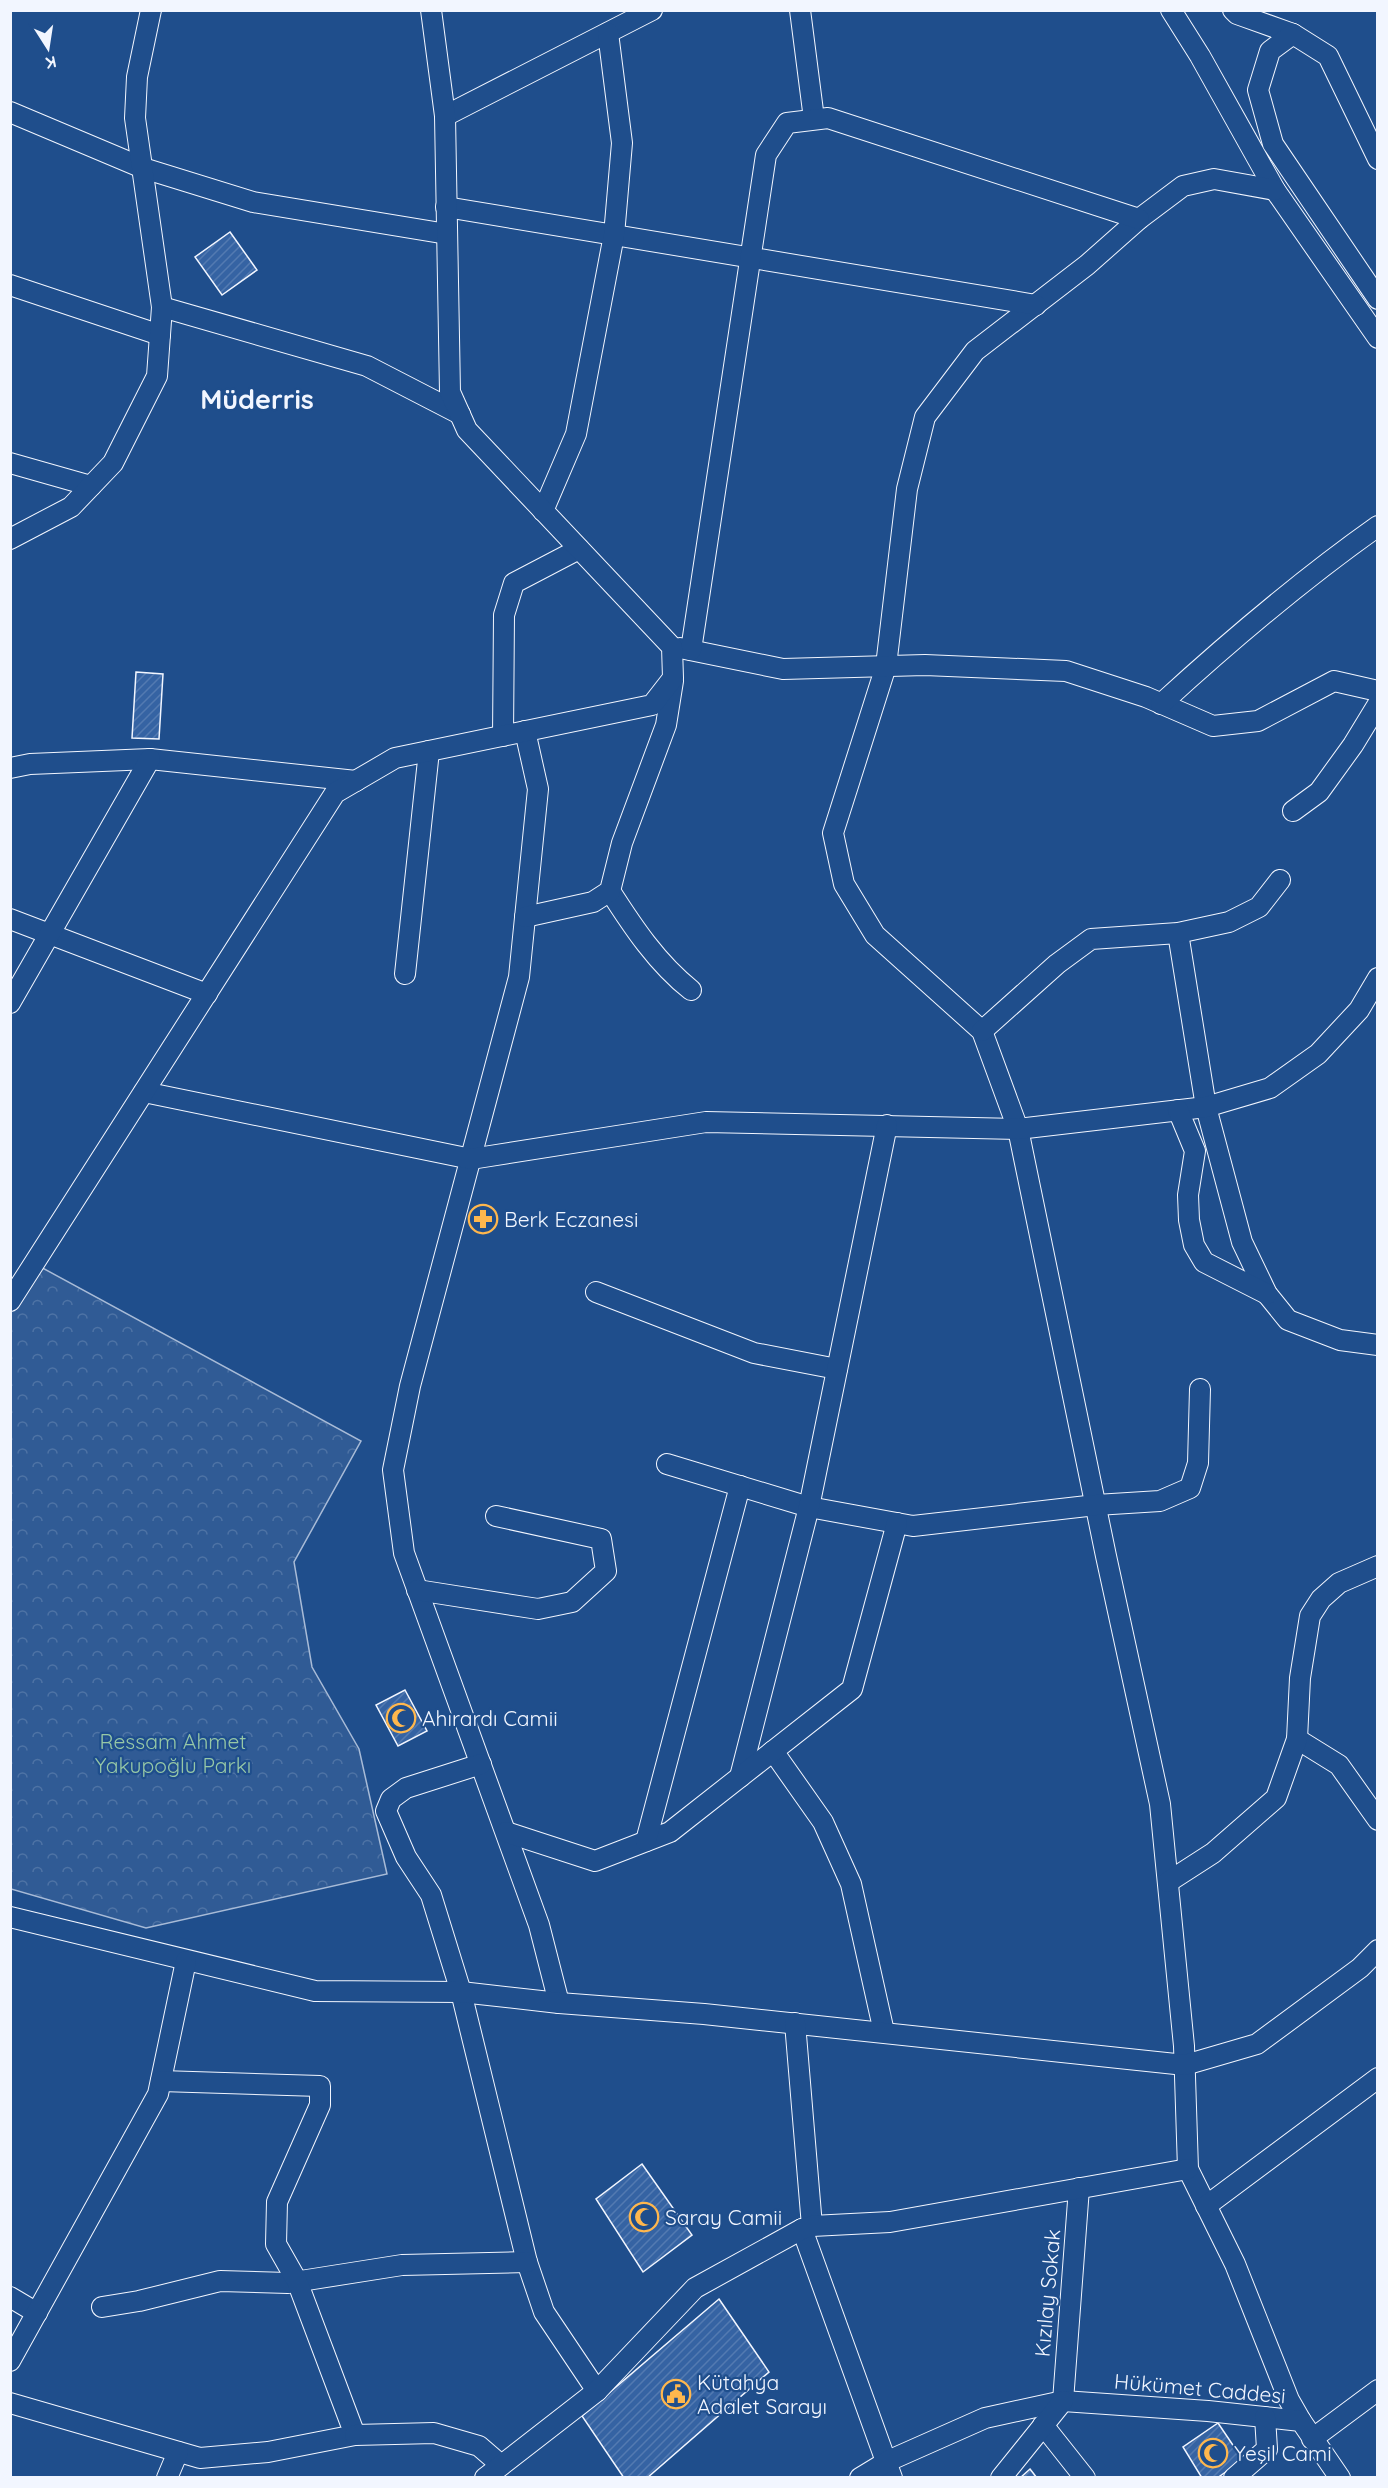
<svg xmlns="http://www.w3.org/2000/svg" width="1388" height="2488" font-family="Quicksand,sans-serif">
  <defs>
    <pattern id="park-crowns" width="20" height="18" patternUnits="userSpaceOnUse" patternTransform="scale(1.5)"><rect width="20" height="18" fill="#305b95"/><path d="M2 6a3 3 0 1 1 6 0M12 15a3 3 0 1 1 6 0" fill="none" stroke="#4e73a5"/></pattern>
    <pattern id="building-hatch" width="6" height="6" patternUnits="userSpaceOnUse" patternTransform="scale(1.5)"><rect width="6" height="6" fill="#3563a3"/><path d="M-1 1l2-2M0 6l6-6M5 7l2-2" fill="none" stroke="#537ab1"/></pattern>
  </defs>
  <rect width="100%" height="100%" fill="#1f4e8c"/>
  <path fill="url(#park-crowns)" stroke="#a8bbd7" stroke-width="1.5" d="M37,1265l324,176 -67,121 18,105 47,82 28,125 -241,54 -135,-39 -1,-576z"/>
  <g fill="url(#building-hatch)" stroke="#f2f6ff" stroke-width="1.5">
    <path d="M230,232l27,38 -35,25 -27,-38z"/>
    <path d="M136,672l27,2 -4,65 -27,-1z"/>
    <path d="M405,1690l22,41 -29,15 -22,-41z"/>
    <path d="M642,2164l50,71 -49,37 -47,-73z"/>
    <path d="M719,2299l50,73 -122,106h-23l-42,-62z"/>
    <path d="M1218,2423l25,37 -26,18h-15l-19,-31z"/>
    <path d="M1030,2469l7,9h-17z"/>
  </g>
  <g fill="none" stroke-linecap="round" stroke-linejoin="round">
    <g stroke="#f2f6ff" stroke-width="22">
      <g id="minor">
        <path d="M800,10l14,109"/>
        <path d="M1171,10l29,46 75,134 103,148"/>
        <path d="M1233,10l4,4 56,20"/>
        <path d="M10,112l133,56 110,34 194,32"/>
        <path d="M445,116l207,-106"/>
        <path d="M1378,159l-50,-103 -35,-22 -23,17 -12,39 15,54 105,155"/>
        <path d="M1275,190l-61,-11 -31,7 -44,33 -52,46 -112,86 -50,66 -18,72 -21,177 -53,167 11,51 31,51 107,96 36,98 88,427 54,248 24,242 4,123 47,95 54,136 12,21"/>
        <path d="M446,207l590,98"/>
        <path d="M10,285l150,50"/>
        <path d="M162,307l205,59 93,48"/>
        <path d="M10,463l81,23"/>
        <path d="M543,511l33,-77 38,-199 8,-92 -14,-110"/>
        <path d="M10,539l61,-32 42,-44 44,-87 5,-69 -27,-189 2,-41 14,-67"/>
        <path d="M680,648l103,21 142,-4 141,6 80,26 67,29 45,-5 76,-40 44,10"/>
        <path d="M691,650l75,-495 21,-32 41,-5 311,101"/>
        <path d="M1161,704c70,-64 139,-123 217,-178"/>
        <path d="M525,731l13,58 -19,188 -109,409 -17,84 11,83 135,372 20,78"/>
        <path d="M503,736l1,-121 10,-32 65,-34"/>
        <path d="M10,768l20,-4 120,-5 206,22"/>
        <path d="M1293,811l26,-19 34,-47 25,-41"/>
        <path d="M610,891c23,36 47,72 81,99"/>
        <path d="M525,917l68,-15 17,-11 12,-48 44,-118 7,-44"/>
        <path d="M10,919l197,75"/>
        <path d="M1178,933l28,174 36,135 25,52 21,26 52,20 38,5"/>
        <path d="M405,974l24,-223"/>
        <path d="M10,1003l140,-244"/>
        <path d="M982,1031l75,-67 34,-25 87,-6 51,-11 30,-15 21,-27"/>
        <path d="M144,1092l327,67 235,-37 312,7 188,-22 64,-19 48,-34 41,-44 19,-32"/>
        <path d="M1178,1110l17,41 -7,44 1,25 5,25 10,17 63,32"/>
        <path d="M596,1292l158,61 83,16"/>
        <path d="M10,1301l325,-508 60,-35 257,-53 21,-27 -1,-31 -205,-217 -17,-38 -5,-276 -14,-106"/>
        <path d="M667,1464l142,43 104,19 183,-21 64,-4 30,-13 8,-25 2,-74"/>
        <path d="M417,1590l121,19 34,-7 34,-31 -5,-32 -105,-23"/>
        <path d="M1297,1739l42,26 39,55"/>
        <path d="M773,1751l50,71 28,62 33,148"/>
        <path d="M481,1764l-75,24 -15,11 -5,12 20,46 25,38 30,97 66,270 17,50 53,79"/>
        <path d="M740,1777l69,-270 78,-382"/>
        <path d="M506,1832l89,29 75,-29 182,-143 45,-166"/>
        <path d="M646,1841l94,-355"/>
        <path d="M1168,1882l45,-29 63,-55 21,-59 3,-61 10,-62 11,-17 18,-16 39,-17"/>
        <path d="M10,1917l305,74 146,1 98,11 145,11 481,51 72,-21 103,-76 18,-18"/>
        <path d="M795,2023l17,203"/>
        <path d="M1206,2206l172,-128"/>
        <path d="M802,2229l90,249"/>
        <path d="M10,2297l27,16"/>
        <path d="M102,2307l37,-6 81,-20 68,2 114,-18 125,-3"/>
        <path d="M10,2361l148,-267 28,-133"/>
        <path d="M1063,2401l16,-213"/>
        <path d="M10,2403l190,55 68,-6 87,-17 -58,-154 -21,-37 1,-42 43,-97v-19l-159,-5"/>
        <path d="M1043,2425l42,53"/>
        <path d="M355,2435l79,-2 45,13 22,19"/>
        <path d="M1312,2439l66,-49"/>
        <path d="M167,2478l11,-26"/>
        <path d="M485,2478l112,-87 98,-103 107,-59 10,-3 78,-4 298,-53"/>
        <path d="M860,2478l28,-17 97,-43 78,-17 145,10 93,10 39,57"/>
        <path d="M1001,2478l62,-77"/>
        <path d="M1234,2478l33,-29 -2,-32"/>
      </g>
    </g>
    <use href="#minor" stroke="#1f4e8c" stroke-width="20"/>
  </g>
  <defs>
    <g id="pharmacy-ring" transform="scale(1.5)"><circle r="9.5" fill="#1f4e8c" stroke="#ffb74d" stroke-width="1.5"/><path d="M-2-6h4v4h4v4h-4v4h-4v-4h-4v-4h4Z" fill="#ffb74d"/></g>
    <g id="mosque-ring" transform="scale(1.5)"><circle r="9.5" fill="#1f4e8c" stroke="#ffb74d" stroke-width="1.5"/><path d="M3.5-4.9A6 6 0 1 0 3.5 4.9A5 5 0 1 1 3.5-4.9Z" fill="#ffb74d"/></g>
    <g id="civic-ring" transform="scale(1.5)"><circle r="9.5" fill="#1f4e8c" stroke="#ffb74d" stroke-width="1.5"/><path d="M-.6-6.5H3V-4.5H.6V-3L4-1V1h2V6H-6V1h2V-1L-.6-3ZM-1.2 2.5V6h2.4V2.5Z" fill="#ffb74d"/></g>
  </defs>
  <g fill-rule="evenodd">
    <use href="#pharmacy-ring" x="483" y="1219"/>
    <use href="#mosque-ring" x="401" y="1718"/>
    <use href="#mosque-ring" x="644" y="2217"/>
    <use href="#civic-ring" x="676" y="2394"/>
    <use href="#mosque-ring" x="1213" y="2453"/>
  </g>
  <g text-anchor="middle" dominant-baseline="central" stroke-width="4.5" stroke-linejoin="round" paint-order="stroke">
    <g font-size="21" fill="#f2f6ff" stroke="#1f4e8c" text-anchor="start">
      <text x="504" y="1219">Berk Eczanesi</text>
      <text x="422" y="1718">Ahırardı Camii</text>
      <text x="665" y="2217">Saray Camii</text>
      <text x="697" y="2382">Kütahya<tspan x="697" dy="24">Adalet Sarayı</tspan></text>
      <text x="1234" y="2453">Yeşil Cami</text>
    </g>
    <g font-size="21" fill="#97c8a6" stroke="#1f4e8c">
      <text x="173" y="1741">Ressam Ahmet<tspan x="173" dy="24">Yakupoğlu Parkı</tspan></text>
    </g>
    <g font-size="21" fill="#f2f6ff" stroke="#1f4e8c">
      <text transform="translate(1047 2293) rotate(-85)">Kızılay Sokak</text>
      <text transform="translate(1200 2388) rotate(5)">Hükümet Caddesi</text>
    </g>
    <g font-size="27" font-weight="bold" fill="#f2f6ff" stroke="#1f4e8c">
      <text x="257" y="399">Müderris</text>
    </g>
  </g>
  <rect width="1388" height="2488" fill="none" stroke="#f2f6ff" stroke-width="24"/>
  <g transform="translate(48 48) rotate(168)" stroke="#1f4e8c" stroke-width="4.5" paint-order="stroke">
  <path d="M0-4.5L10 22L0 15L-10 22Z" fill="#f2f6ff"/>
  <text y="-9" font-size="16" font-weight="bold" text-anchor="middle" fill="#f2f6ff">K</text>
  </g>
</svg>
